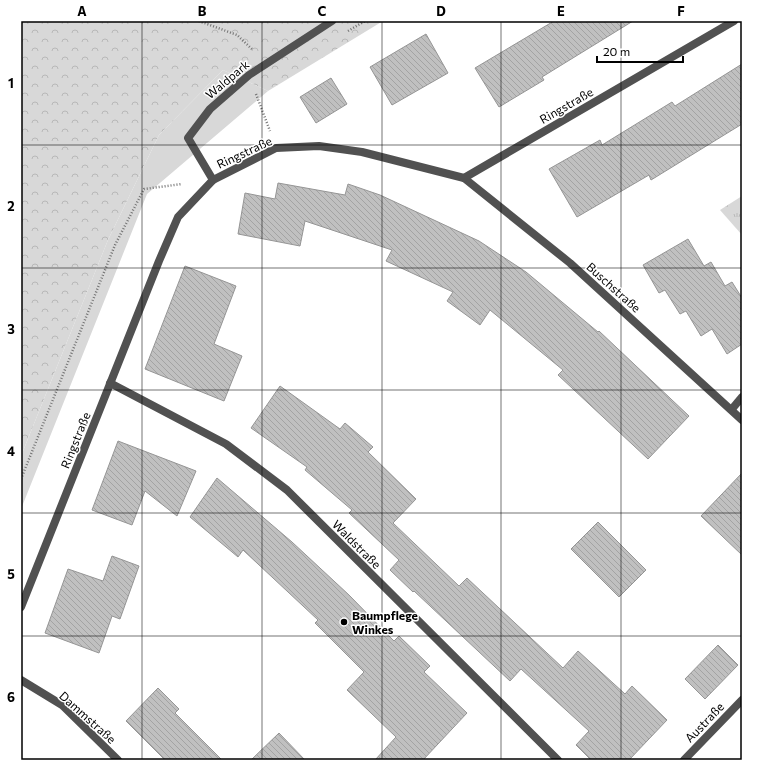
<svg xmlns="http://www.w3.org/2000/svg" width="763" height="781" font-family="Commissioner,sans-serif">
  <defs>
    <pattern id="forest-crowns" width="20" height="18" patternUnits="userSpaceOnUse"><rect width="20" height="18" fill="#d8d8d8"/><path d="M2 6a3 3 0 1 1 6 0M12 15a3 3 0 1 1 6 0" fill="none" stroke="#b8b8b8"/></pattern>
    <pattern id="park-tufts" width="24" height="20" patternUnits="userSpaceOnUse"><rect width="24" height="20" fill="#d8d8d8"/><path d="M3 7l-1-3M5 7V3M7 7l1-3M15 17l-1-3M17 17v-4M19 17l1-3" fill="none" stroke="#b8b8b8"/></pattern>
    <pattern id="building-back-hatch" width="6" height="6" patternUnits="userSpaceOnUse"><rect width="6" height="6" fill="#c0c0c0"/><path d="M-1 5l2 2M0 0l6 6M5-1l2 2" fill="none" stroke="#a3a3a3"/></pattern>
  </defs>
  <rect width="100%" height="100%" fill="#fff"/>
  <path fill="#d8d8d8" d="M223,70l45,21 -121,103 -126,315v-53l87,-216 51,-105z"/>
  <path fill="url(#forest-crowns)" d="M21,21h362l-115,70 -45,-21 -64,65 -51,105 -87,216z"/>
  <path fill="url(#park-tufts)" d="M742,196v39l-22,-25z"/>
  <g fill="url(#building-back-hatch)" stroke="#959595">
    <path d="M554,21h79l-91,56 2,3 -45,27 -24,-39z"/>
    <path d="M426,34l22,39 -56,32 -22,-38z"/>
    <path d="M742,64v60l-91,56 -2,-5 -72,42 -28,-48 51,-29 2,5 70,-43 3,4z"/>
    <path d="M331,78l16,26 -31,19 -16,-26z"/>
    <path d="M278,183l67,12 3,-11 32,11 99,46 47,31 72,60 1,-1 90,85 -41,43 -90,-84 5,-5 -73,-60 -10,15 -33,-24 6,-9 -67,-31 6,-11 -87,-29 -5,25 -62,-12 7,-41 30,6z"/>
    <path d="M688,239l16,27 7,-4 14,24 7,-4 10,16v46l-15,10 -15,-25 -11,7 -15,-25 -6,3 -15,-24 -6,3 -16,-28z"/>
    <path d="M185,266l51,20 -22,58 28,12 -18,45 -79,-32z"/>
    <path d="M280,386l60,43 5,-6 28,24 -5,5 48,47 -23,24 66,63 8,-8 96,90 15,-17 47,43 7,-8 35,34 -38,40h-38l-15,-15 13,-14 -68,-62 -11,12 -96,-90 -1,1 -23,-22 9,-10 -50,-47 3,-3 -47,-40 2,-3 -56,-39z"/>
    <path d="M118,441l78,30 -19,45 -32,-25 -13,34 -40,-15z"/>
    <path d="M742,473v82l-41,-39z"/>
    <path d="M217,478l75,64 57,53 45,46 5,-5 31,30 -6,6 43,41 -44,47h-48l21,-23 -49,-47 17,-18 -49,-49 3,-3 -75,-70 -5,7 -48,-40z"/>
    <path d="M598,522l48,48 -27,27 -48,-48z"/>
    <path d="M112,556l27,10 -19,53 -8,-3 -13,37 -54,-20 23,-64 35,12z"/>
    <path d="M718,645l20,20 -33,34 -20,-20z"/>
    <path d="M158,688l21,21 -4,4 47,47h-57l-39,-39z"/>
    <path d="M279,733l26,27h-54z"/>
  </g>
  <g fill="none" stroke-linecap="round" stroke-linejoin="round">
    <g stroke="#737373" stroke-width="2.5" stroke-dasharray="1 2" stroke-linecap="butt">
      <path d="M199,21l38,14 16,15"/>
      <path d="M348,31l17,-10"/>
      <path d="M256,94l14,37"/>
      <path d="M21,479l94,-234 29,-56 38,-5"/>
    </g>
    <path stroke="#515151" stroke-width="8" d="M213,180l-25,-42 22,-29 39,-34 83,-54"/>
    <g stroke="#515151" stroke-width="8">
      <path d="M464,178l106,85 172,157"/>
      <path d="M110,383l116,61 61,46 271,270"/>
      <path d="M732,409l10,-12"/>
      <path d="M21,607l138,-346 19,-44 35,-37 63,-32 43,-2 43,6 102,26 270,-157"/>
      <path d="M21,680l41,25 56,55"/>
      <path d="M684,760l58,-60"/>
    </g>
  </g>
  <path fill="none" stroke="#000" stroke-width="1" stroke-opacity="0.55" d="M142,21v739M262,21v739M382,21v739M501,21v739M621,21v739M21,145h721M21,268h721M21,390h721M21,513h721M21,636h721"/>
  <circle fill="#000" stroke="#fff" stroke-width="1.5" cx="344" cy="622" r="4"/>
  <g text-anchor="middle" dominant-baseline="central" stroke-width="3" stroke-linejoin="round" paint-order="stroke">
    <g font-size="12" fill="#000" stroke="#fff">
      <text transform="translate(227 79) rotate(-40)">Waldpark</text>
      <text transform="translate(566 105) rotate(-30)">Ringstraße</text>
      <text transform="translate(244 152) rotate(-25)">Ringstraße</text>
      <text transform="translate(614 287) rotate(42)">Buschstraße</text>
      <text transform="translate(75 440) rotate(-68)">Ringstraße</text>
      <text transform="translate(357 544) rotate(45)">Waldstraße</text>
      <text transform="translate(88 717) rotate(42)">Dammstraße</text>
      <text transform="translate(704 722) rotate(-46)">Austraße</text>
    </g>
    <g font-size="12" font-weight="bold" fill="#000" stroke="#fff" text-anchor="start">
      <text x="352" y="615">Baumpflege<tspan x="352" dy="14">Winkes</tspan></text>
    </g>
  </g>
  <rect width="763" height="781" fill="none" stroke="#ffffff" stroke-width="44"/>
  <path d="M597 56v6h86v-6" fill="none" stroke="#000000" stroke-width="2"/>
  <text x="603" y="56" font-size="12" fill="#000000" stroke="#ffffff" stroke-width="3" paint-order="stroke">20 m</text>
  <rect x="22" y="22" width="719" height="737" fill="none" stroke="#000" stroke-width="1.5"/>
  <g font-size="13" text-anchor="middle" font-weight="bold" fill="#000">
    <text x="82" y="16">A</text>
    <text x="202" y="16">B</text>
    <text x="322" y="16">C</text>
    <text x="441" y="16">D</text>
    <text x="561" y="16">E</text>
    <text x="681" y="16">F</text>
    <text x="11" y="88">1</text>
    <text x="11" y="211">2</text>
    <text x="11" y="334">3</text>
    <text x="11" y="456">4</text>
    <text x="11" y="579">5</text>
    <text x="11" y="702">6</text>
  </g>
</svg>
